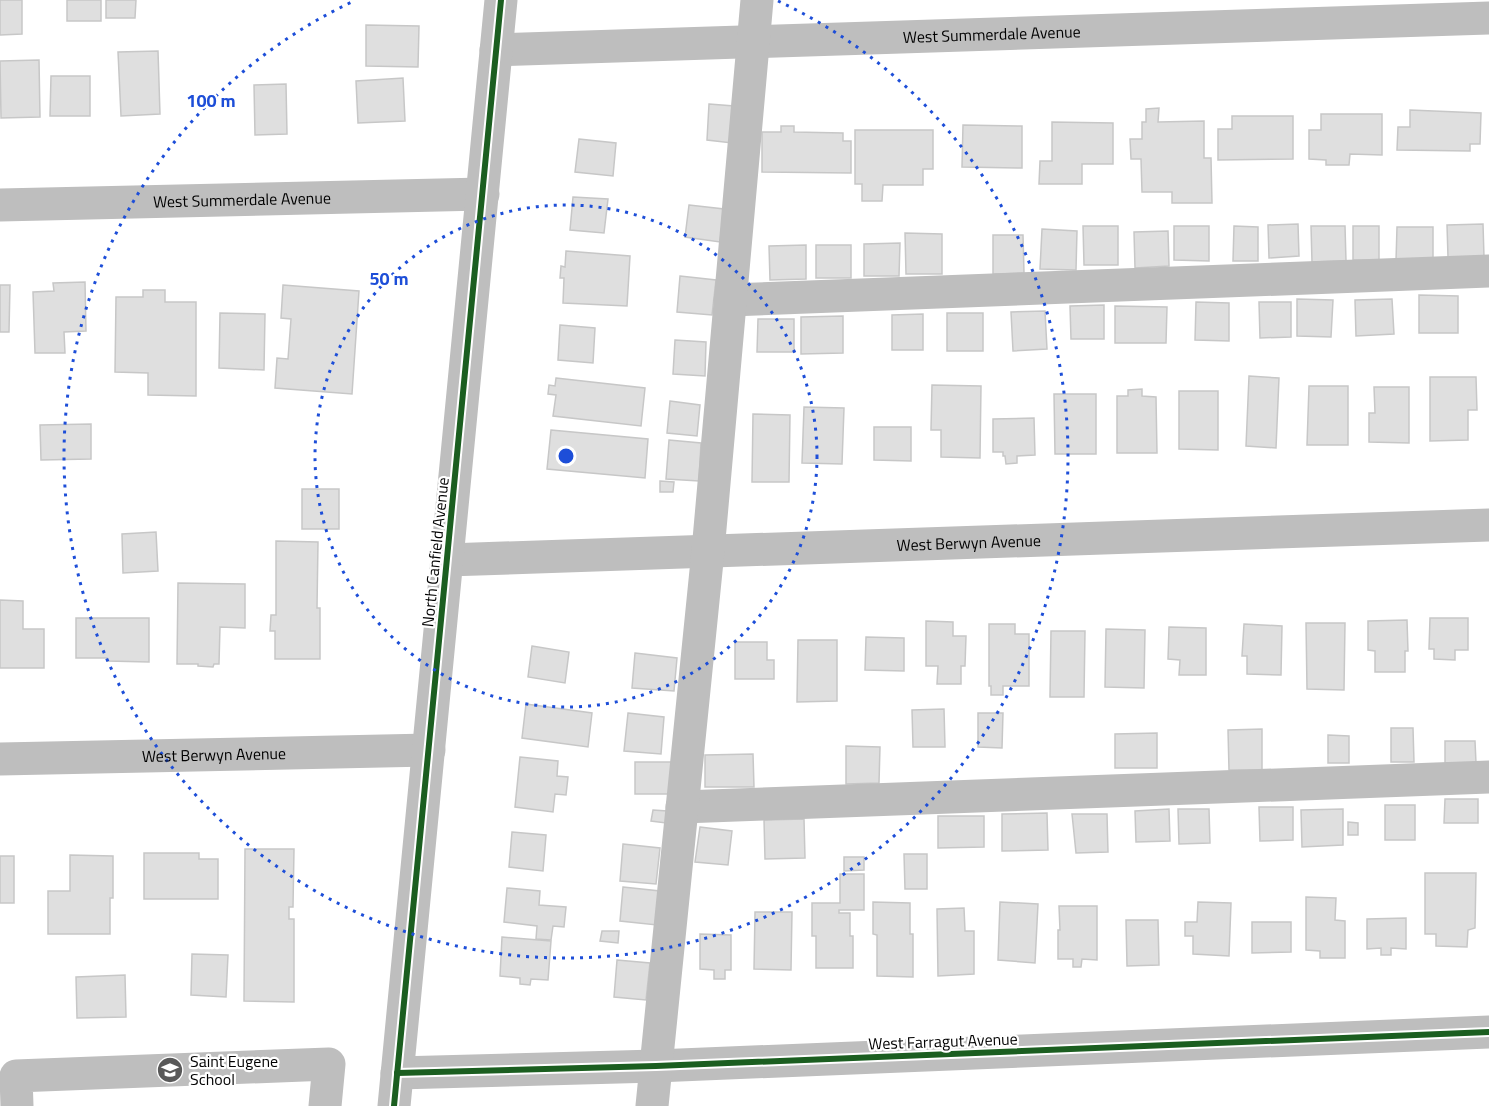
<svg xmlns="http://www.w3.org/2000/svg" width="1489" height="1106" font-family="'Titillium Web',sans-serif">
  <rect width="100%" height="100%" fill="#fff"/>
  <g fill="#dfdfdf" stroke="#c7c7c7" stroke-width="1.5">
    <path d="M0,0h22v34l-22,1z"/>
    <rect x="67" y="0" width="34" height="21"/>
    <path d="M106,0h30l-1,18h-29z"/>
    <path d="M366,25l53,1 -1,41 -52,-1z"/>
    <path d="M158,51l2,63 -39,2 -3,-64z"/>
    <path d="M39,60l1,57 -39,1 -1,-57z"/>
    <path d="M51,76h39v40h-40z"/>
    <path d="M403,78l2,43 -47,2 -2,-42z"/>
    <path d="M286,84l1,50 -32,1 -1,-50z"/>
    <path d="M709,104l25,2 -2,37 -25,-3z"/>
    <path d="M1159,108l-1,14 46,-1v37h7l1,45h-40v-11h-30l-1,-33h-10l-1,-20h12v-17h4v-13z"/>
    <path d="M1410,110l71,3 -1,31h-10v7l-73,-1 1,-23h12z"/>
    <path d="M1321,114h61v41l-32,-1 -1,11h-23v-5l-17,-1v-29h12z"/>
    <path d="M1232,116h61v43l-75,1v-31h14z"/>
    <path d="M1052,122l61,1v41h-31v20h-43l1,-23h12z"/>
    <path d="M963,125l59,1v42l-60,-1z"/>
    <path d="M781,126h13v6l49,1v8h8v32l-89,-1v-40h19z"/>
    <path d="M855,130h78v39h-10v16h-40l-1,16h-20v-17h-7z"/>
    <path d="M579,139l37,4 -3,33 -38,-4z"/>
    <path d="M573,197l35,2 -4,34 -34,-3z"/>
    <path d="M689,205l35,4 -4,33 -35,-5z"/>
    <path d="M1298,224l1,32 -30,2 -1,-33z"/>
    <path d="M1483,224l1,33h-36l-1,-32z"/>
    <path d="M1083,226h35v39h-34z"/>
    <path d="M1174,226h35v35l-35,-1z"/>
    <path d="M1234,226l24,1v34h-25z"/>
    <path d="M1311,226h34l1,35 -34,1z"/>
    <rect x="1353" y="226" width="26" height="34"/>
    <path d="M1397,227h36v34h-37z"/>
    <path d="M1042,229l35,2 -1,39 -36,-1z"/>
    <path d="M1168,231l1,35 -34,2 -1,-36z"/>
    <path d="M905,233l37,1v40h-36z"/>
    <path d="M993,235h30l1,38 -31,1z"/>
    <path d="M900,243l-1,33h-35v-32z"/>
    <path d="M806,245v34l-36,1 -1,-34z"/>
    <rect x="816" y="245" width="35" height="33"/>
    <path d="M566,251l64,5 -3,50 -64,-3 1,-25h-4l1,-12 4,1z"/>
    <path d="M680,276l36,4 -4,35 -35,-3z"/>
    <path d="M85,282l1,49 -22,1 1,21h-30l-2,-61 21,-1 -1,-8z"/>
    <path d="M0,285h10l-1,47h-9z"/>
    <path d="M283,285l76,6 -7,103 -77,-6 2,-30 11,1 3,-40 -10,-1z"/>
    <path d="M143,290h22v12h31v94l-48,-1v-22l-33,-1 1,-75h27z"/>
    <path d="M1419,295l39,1v37h-39z"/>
    <path d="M1297,299l36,1 -2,37 -34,-1z"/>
    <path d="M1392,299l2,35 -38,2 -1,-36z"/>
    <path d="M1196,302l33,1v38l-34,-1z"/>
    <path d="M1259,302h32v35l-31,1z"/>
    <path d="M1104,305v34h-33l-1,-33z"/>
    <path d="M1115,306l52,1 -1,36h-51z"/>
    <path d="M1045,311l2,38 -34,2 -2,-39z"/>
    <path d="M220,313l45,1 -1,56 -45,-2z"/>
    <rect x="947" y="313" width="36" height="38"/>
    <path d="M923,314v36h-31v-35z"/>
    <path d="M843,316v37l-42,1v-37z"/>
    <path d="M758,319h36v33h-37z"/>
    <path d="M560,325l35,3 -2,35 -35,-3z"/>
    <path d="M675,340l31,2 -1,34 -32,-2z"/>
    <path d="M1249,376l30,2 -3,70 -30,-2z"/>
    <path d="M1430,377h46l1,33h-9v30l-38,1z"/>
    <path d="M556,378l89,10 -4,38 -88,-10 3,-21 -8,-1 1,-9 6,1z"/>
    <path d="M932,385l49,1 -1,72 -39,-1v-27h-10z"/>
    <path d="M1309,386h39v59h-41z"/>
    <path d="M1374,387h35v56l-40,-1v-29h6z"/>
    <path d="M1142,389v7l14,1 1,56h-40v-57h11v-6z"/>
    <path d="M1179,391h39v59l-39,-1z"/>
    <path d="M1054,394h42v60h-41z"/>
    <path d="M670,401l30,4 -3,31 -30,-3z"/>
    <path d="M804,407l40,1 -2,56 -40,-1z"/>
    <path d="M753,414l37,1 -1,67h-37z"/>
    <path d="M1034,418l1,37 -18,1v7l-11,1 -1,-8h-2v-4h-10v-33z"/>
    <path d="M91,424v35l-50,1 -1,-35z"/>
    <path d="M874,427h37v34l-37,-1z"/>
    <path d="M551,430l97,9 -3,39 -98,-9z"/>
    <path d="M669,440l32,3 -2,38 -33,-2z"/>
    <path d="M660,481l14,1 -1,10h-13z"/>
    <rect x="302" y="489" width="37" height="40"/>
    <path d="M156,532l2,39 -35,2 -1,-39z"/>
    <path d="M276,541l42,1 -1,66h3v51h-45v-28h-5l1,-16h5z"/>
    <path d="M178,583l67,1v44l-25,-1 -1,37h-5l-1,3 -15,-1v-2h-21z"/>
    <path d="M0,600l23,1v28h21v39h-44z"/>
    <path d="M76,618h73v44l-42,-1v-3h-31z"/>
    <path d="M1430,618h38v32h-13v10l-21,-1v-10h-5z"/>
    <path d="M1407,620l1,31h-3v21h-30v-21l-7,-1v-29z"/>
    <path d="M926,621l27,1v14h13l-1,30h-4v18h-24l1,-18h-12z"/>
    <path d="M1306,623h39l-1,67 -37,-1z"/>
    <path d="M989,624h26v10h14v52h-26v9h-12v-9h-2z"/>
    <path d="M1244,624l38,2 -1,49 -34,-1v-18h-5z"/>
    <path d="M1169,627l37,1v47h-27l1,-15 -12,-1z"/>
    <path d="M1106,629l39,1 -1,58 -39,-1z"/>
    <path d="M1051,631h34l-1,66h-34z"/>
    <path d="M866,637l38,1v33l-39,-1z"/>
    <path d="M798,640h39v61l-40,1z"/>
    <path d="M735,642h32v18h7v19h-39z"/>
    <path d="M532,646l37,6 -4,31 -37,-6z"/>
    <path d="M635,653l42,5 -3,33 -42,-3z"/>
    <path d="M526,704l66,9 -4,34 -66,-9z"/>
    <path d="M944,709l1,38h-32l-1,-37z"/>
    <path d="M628,713l36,4 -3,37 -37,-3z"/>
    <path d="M978,713h25l-1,35 -24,-1z"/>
    <path d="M1391,728h22l1,34h-23z"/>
    <path d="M1262,729v41h-33l-1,-40z"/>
    <path d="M1157,733v35h-42v-34z"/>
    <path d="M1328,735l21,1v27h-21z"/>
    <path d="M1445,741h30l1,22h-31z"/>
    <path d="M846,746l34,1 -1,36 -33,1z"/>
    <path d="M753,754l1,33h-49v-32z"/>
    <path d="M520,757l38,4 -1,15 11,1 -2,18 -11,-1 -2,18 -38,-5z"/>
    <rect x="635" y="762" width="36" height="32"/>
    <path d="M1445,799h33v24h-34z"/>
    <rect x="1385" y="805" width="30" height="35"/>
    <path d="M1259,807h34v33l-33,1z"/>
    <path d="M1169,809l1,32 -34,1 -1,-31z"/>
    <path d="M1178,809h31l1,34 -31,1z"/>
    <path d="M1343,809v36l-41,2 -1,-37z"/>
    <path d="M653,810l14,1 -1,12 -15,-2z"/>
    <path d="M1047,813l1,37 -46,1v-37z"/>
    <path d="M1072,814h35l1,38 -32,1z"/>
    <path d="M938,816h46v31l-46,1z"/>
    <path d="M804,819l1,39 -40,1 -1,-39z"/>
    <path d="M1348,822l10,1v12h-10z"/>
    <path d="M700,827l32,4 -4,34 -33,-3z"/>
    <path d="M512,832l34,3 -3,36 -34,-4z"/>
    <path d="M623,844l37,4 -4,36 -36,-3z"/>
    <path d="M245,849h49l-1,58h-4v12h5v83l-50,-1z"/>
    <path d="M144,853h55v6h19v40h-74z"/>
    <path d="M904,854h23v35h-22z"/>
    <path d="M70,855l43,1v42h-3v36h-62v-43h22z"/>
    <rect x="0" y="856" width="14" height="47"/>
    <path d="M844,857h20v13l-20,1z"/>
    <path d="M1425,873h51l-1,55 -7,2 -1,17 -31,-1v-12h-11z"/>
    <path d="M840,874h24v36h-25v3h11v23h3v32h-37v-32h-4v-33h28z"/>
    <path d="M623,887l37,4 -3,34 -37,-4z"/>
    <path d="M507,888l33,3 -1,14 27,2 -2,20 -11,-1 -2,14 -15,-1 1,-13 -33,-4z"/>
    <path d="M1306,897l30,1 -1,22 10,1v37h-25v-7l-14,-1z"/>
    <path d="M873,902l37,1v31h3v43l-36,-1v-41l-4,-1z"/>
    <path d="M1000,902l38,2 -3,59 -37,-3z"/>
    <path d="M1198,902l33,1 -2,53 -36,-2v-18h-8v-14h12z"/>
    <path d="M1059,906h38v54l-15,-1 -1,8h-8v-8h-15v-29h2z"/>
    <path d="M964,908l1,23h9v43l-36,2 -1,-67z"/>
    <path d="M755,912h37l-1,58 -37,-1z"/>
    <path d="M1406,918v31l-15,-1v7h-10v-7l-14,1v-30z"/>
    <path d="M1126,920h32l1,45 -32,1z"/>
    <path d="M1252,922h39v30l-39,1z"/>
    <path d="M602,931h17l-1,12 -18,-2z"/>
    <path d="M700,934l31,1v35h-6v9h-11v-9l-14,-1z"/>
    <path d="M502,937l49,4 -3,39 -17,-1 -1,6 -10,-1v-6l-20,-2z"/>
    <path d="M192,954l36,1 -2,42 -35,-2z"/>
    <path d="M617,960l33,3 -4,37 -32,-3z"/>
    <path d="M125,975l1,42 -49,1 -1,-41z"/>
  </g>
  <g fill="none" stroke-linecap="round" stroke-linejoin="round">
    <g stroke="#bebebe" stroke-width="33">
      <path id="s1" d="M496,50l993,-32"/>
      <path id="s2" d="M0,205l483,-11"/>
      <path d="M730,300l759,-29"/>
      <path id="s3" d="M447,560l1042,-35"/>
      <path id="s4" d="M0,759l429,-9"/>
      <path d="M682,807l807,-30"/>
      <path d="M397,1073l259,-7 833,-34"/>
      <path d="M17,1106l-1,-30 313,-12 -4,42"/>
      <path d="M394,1106l107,-1106"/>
      <path d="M652,1106l56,-555 49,-551"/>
    </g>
    <g stroke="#fff" stroke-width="10">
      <g id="cycleway">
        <path d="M397,1073l259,-7 833,-34"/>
        <path d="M394,1106l107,-1106"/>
      </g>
    </g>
    <use href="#cycleway" stroke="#1b5e20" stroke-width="6"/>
  </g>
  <g fill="none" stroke="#1d4ed8" stroke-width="3" stroke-dasharray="3 6">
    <circle cx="566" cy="456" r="251"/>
    <path d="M778 1A502 502 0 1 1 354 1"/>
  </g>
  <defs>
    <g id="school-disc" transform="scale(1.35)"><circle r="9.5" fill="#595959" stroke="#fff"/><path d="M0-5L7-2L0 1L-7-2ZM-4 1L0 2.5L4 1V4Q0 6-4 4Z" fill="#fff"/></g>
  </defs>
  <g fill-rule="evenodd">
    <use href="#school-disc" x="170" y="1070"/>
  </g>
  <g text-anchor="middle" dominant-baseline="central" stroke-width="4.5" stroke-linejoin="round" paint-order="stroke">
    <g font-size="16" fill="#000" stroke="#fff">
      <text stroke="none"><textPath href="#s1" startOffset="496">West Summerdale Avenue</textPath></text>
      <text stroke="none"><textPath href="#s2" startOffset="242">West Summerdale Avenue</textPath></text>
      <text stroke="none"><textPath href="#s3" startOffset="522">West Berwyn Avenue</textPath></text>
      <text transform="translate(435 552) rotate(-84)">North Canfield Avenue</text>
      <text stroke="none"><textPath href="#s4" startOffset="214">West Berwyn Avenue</textPath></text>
      <text transform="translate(943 1041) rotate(-2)">West Farragut Avenue</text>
    </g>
    <g font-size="16" fill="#000" stroke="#fff" text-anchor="start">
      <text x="190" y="1061">Saint Eugene<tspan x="190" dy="18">School</tspan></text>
    </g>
  </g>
  <circle cx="566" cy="456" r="9" fill="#1d4ed8" stroke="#fff" stroke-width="3"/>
  <g font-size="18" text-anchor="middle" font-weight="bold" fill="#1d4ed8" stroke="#fff" stroke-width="4.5" stroke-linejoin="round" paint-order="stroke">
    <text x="211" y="107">100 m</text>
    <text x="389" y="285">50 m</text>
  </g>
</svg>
